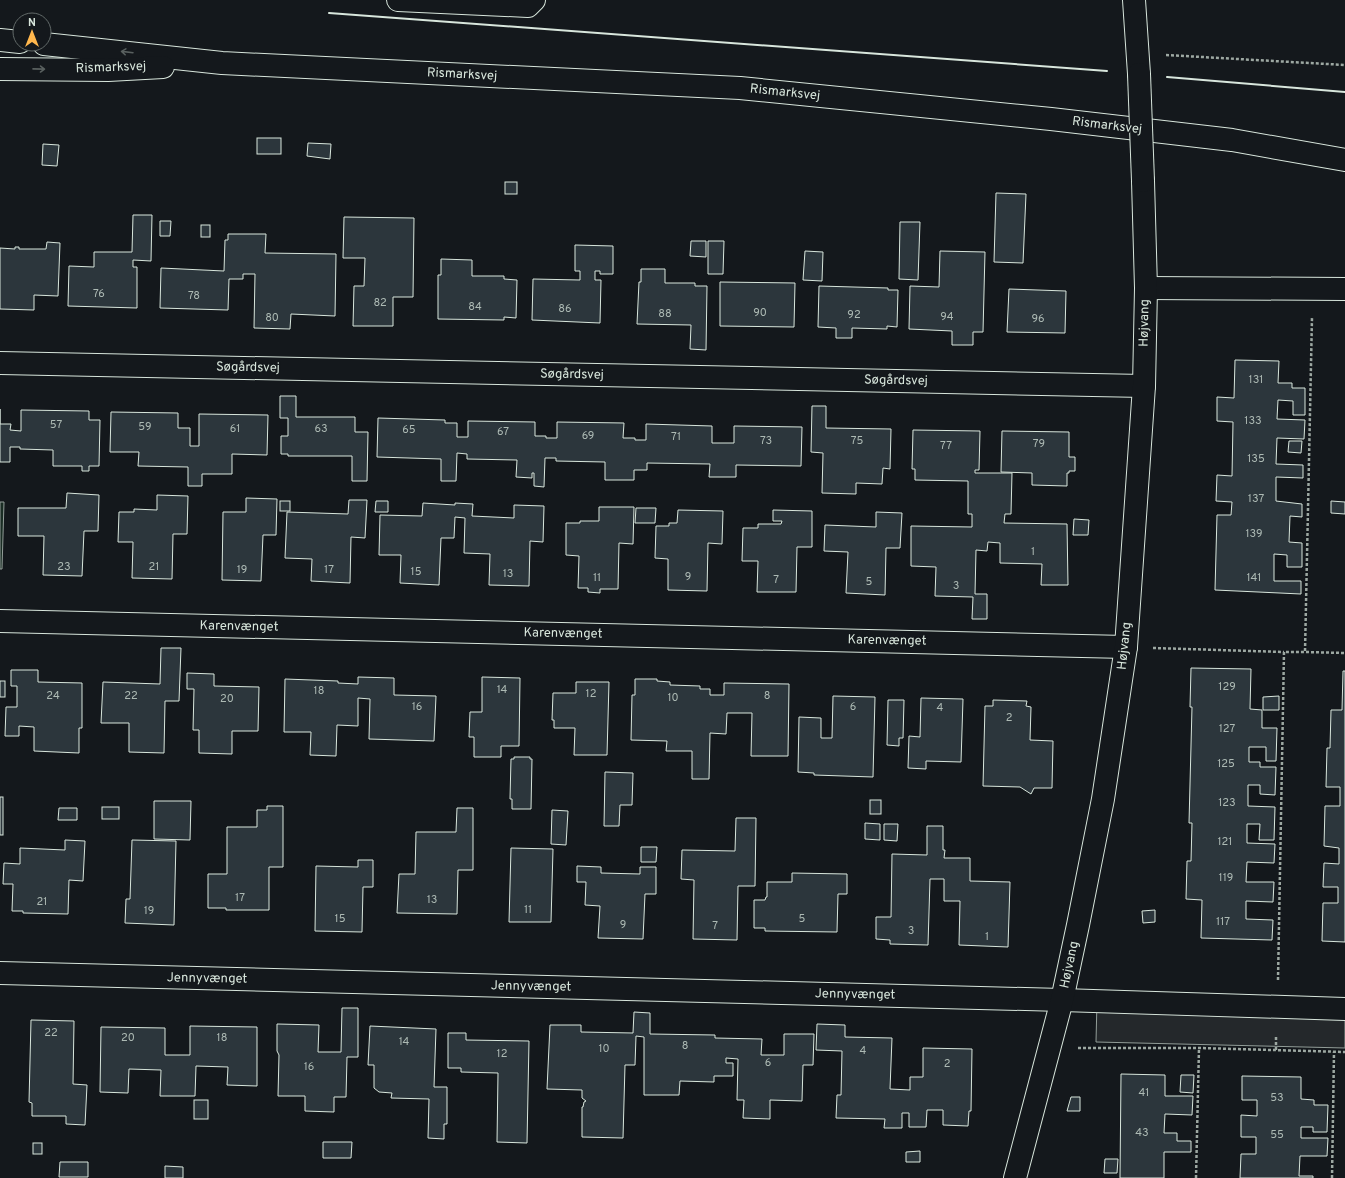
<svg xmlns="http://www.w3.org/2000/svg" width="1345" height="1178" font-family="Overpass,sans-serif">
  <rect width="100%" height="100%" fill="#14181c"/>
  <path fill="#1a2d24" stroke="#939e99" d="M0,502h4l-2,67h-2z"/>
  <path fill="#24282b" stroke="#939e99" d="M1097,1001l248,8v39l-249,-6z"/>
  <g fill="#2c363c" stroke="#d8e6dc">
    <rect x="257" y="138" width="24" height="16"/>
    <path d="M308,143l23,1 -1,15 -23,-3z"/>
    <path d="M43,144l16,1 -2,21 -15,-1z"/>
    <rect x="505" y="182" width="12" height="12"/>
    <path d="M996,193l30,1 -3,69 -29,-1z"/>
    <path d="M133,215h19l-1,46 -18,-1v7h4v41l-69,-2 1,-40 25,1v-15h38z"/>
    <path d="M344,217l70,1 -1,79h-20v29h-40l1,-40h10l1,-28h-22z"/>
    <path d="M160,221h11l-1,15h-10z"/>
    <path d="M900,222h20l-2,58 -19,-1z"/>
    <rect x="201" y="225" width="9" height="12"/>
    <path d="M228,234h38l-1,19 71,1 -1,62 -44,-2 -1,15 -36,-1 1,-54h-12v5h-14l-1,31 -68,-2 1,-40 63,3 1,-31h3z"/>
    <path d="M691,241h15v16l-16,-1z"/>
    <path d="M708,241h16l-1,33h-15z"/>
    <path d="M47,242l13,1 -2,53 -24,-1v15l-34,-1v-61l15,1v-2h4v2h27z"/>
    <path d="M575,245l38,1v28h-13v-3h-5v9h6l-1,43 -68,-3 1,-41 47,1v-9h-5z"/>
    <path d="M805,251l18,1 -1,29 -19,-1z"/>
    <path d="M940,251l45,1 -2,80h-10v13h-21v-14l-43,-2 1,-43 29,1z"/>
    <path d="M441,259l31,1v16h32v3l13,1 -1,38 -12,-1v3l-66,-1v-44h3z"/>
    <path d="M641,269h24v14h30v3h12l-1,64 -16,-1 1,-24 -54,-1 2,-42h2z"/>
    <path d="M720,282l75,1 -1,44 -74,-1z"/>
    <path d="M819,286l69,2v2h10l-1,37 -10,-1v3l-35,-1v10h-16v-10l-18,-1z"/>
    <path d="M1009,289l57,2 -1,42 -58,-1z"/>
    <path d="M1235,360l44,1 -1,22h14v5h13v27h-12v-14l-15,-1 -1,19 28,1 -1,19 -27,-1 -1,26 27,1v13l-27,-1v24l26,3v13l-12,-1 -1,26 13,1v24h-15v-12l-13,-1v27h27v13l-86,-4 2,-75h14l1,-13 -16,-1 1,-26 15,1 1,-54 -16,-1v-24l17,1z"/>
    <path d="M280,396h16v21h59v15h13l-1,49h-15v-25h-64v-2h-7v-18h7v-18h-8z"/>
    <path d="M812,406h14v22l65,1 -1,40 -7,-1 -1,16 -26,-1v11l-34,-1 1,-40 -12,-1z"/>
    <path d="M0,409v15h11l-1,6 11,1v-21l68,1v9h11l-1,46h-10v5h-7v-5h-29v-16l-33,-1v-2h-10v15h-10z"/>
    <path d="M111,412l67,1v15h12v18h9v-32l69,1 -1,40 -35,-1v20h-30v12h-14v-19l-50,-1 1,-14h-29z"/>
    <path d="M378,418l67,2v3h12v14h11v-16l67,1v14h11v2h11v-16l67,1 -1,15h12v2h11v-16l66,2v17h22v-17l68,1 -1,39 -65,-1v12h-27l1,-13 -63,-1v7h-13v10h-29v-18l-49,-1v-3h-11l-1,29 -10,-1v-13h-2v5l-16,-1 1,-17 -50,-1v-5l-10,-1 -1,28h-15v-22l-64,-2z"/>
    <path d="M913,430l67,1 -1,39h-4v3h37l-1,41h-6l-1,9 63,1 1,61h-27l1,-21 -42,-1v-20l-12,-1 -1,9 -11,-1 -1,44h12v25h-15l1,-22 -38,-1 1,-29 -25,-1v-40l61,1v-13h-4v-33l-53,-1v-11h-3z"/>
    <path d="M1002,431l67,1v25h6v14h-6v2h-2v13l-35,-1v-12l-31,-1z"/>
    <path d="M1289,441h13l-1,12 -13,-1z"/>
    <path d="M67,493l32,2 -1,36h-14l-2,45 -39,-1 1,-39h-26v-28h48z"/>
    <path d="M157,495l31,1 -1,38h-14l-1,45 -40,-1 1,-36h-15l1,-30h15v-3l23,1z"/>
    <path d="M246,498l31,1 -1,36h-13l-2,46 -39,-1 1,-68h23z"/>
    <path d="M349,500h18l-2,38 -14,-1 -1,46 -39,-2 1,-22 -27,-1 2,-46 61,2z"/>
    <rect x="280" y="501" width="10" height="10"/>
    <path d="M376,501h12v11h-13z"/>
    <path d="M1331,501l14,1v12l-14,-1z"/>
    <path d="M423,503l32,2v-2l18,1 -1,12 42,2v-13l30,1 -1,36 -13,-1 -1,45 -40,-1 1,-31 -26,-1 1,-35 -10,-1 -1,21h-13l-2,47 -39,-2 1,-28h-22l1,-40 42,1z"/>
    <path d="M599,507h35l-1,37 -14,-1 -1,46h-18v4l-12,-1v-4h-10l1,-32 -13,-1v-32h14v-2h19z"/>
    <path d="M636,508h20l-1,15h-20z"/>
    <path d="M678,510l45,1 -1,33 -14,-1 -1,48 -39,-1v-31l-13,-1 1,-32h13v-3h8z"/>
    <path d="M773,510l39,1v36h-15l-1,45h-39l1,-31h-16l1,-33h15v-4h23l1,-3h-9z"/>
    <path d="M876,512l26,1 -2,35h-14l-1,47 -39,-2 2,-41 -24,-1 1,-26 51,2z"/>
    <path d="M1074,519l15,1 -1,15h-15z"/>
    <path d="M161,648h20l-2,53h-14l-1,52 -35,-1v-29h-28l2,-41 57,2z"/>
    <path d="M1191,668l60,1 -1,40 12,1v18h15l-1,33h-10v-14h-17v15h11v5h16l-1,28 -15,-1v-9h-12v21l27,1 -1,33h-15l1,-16h-13v19l28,1 -1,19 -27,-1 -1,20h28l-1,20 -27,-1v18l27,1 -1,20 -71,-2 1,-38 -16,-1 1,-38h4l1,-38h-3l3,-116h-2z"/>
    <path d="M11,670h27v12l44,1v45h-3v25l-45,-2v-24l-15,-1v10h-14l1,-29h11v-21h-6z"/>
    <path d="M1343,671h2v271l-23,-1 1,-38h15v-16h-15l1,-24 15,1v-16l-15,-2 1,-40h15v-19h-14l1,-39h3l1,-38h11z"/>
    <path d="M187,673l27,1v12l45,1 -1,44h-26v23l-33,-1v-23h-6l1,-41h-7z"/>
    <path d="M358,677l36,1v17l42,1 -2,45 -65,-2 1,-40 -12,-1v28l-21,-1 -1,31 -26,-1 1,-23h-27l1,-53 53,2v2l20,1z"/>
    <path d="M482,677l38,1 -1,68h-18v11h-27v-20h-5l1,-25h12z"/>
    <path d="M635,679h22v2l13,1v3l30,1v3h10v6h14v-12l65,1 -1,72h-37l1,-43h-25l-1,21 -16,-1 -1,46h-17v-28h-26l1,-10 -36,-1 1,-45h3z"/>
    <rect x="0" y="681" width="5" height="16"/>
    <path d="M576,682h33l-2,73h-33l1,-27h-21v-8h-2l1,-27h23z"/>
    <path d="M833,696l42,1 -2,80 -59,-2v-2l-16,-1 1,-55 22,1v20h11z"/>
    <path d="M1279,696v14h-16v-13z"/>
    <path d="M921,698l42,1 -2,63 -35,-1v8l-18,-1 1,-32 11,1z"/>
    <path d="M888,700h16l-1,38h-4v8l-12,-1z"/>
    <path d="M993,700l34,1 -1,5 5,1 -1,33 23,1 -1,47h-18l-3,6 -11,-7 -37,-1 2,-80h8z"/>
    <path d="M514,757h16v2h2l-1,50h-19v-10h-2l1,-40h3z"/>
    <path d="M605,772l28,1 -1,32h-12l-1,21h-15z"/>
    <rect x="0" y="797" width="3" height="38"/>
    <rect x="870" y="800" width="11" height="14"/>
    <path d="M154,801h37l-1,39 -36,-1z"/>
    <path d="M267,806h16v61h-14v43h-43v-2h-18v-34h19v-47h30v-17h10z"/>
    <rect x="102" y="807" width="17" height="12"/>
    <path d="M59,808h18v12h-19z"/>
    <path d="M457,808h16v62h-15l-1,44 -60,-1 2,-39h16l1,-42h40z"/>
    <path d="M552,810l16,1 -2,34 -15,-1z"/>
    <path d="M736,818h20l-1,68h-17l-1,54 -44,-1 1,-59 -13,-1 1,-29 53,1z"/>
    <path d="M865,823l15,1v16l-15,-1z"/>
    <path d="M884,824h14l-1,17 -13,-1z"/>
    <path d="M927,826h16v24h2l-1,8h26v23l40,1 -2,65 -49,-2 1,-44h-16v-22h-14l-2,66 -38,-1v-4l-14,-1v-22h15l1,-63 35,1z"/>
    <path d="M65,840l20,1 -2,40 -14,-1 -1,34 -45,-1v-2h-11l1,-27h-10l1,-21 16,1v-16l45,2z"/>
    <path d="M132,840l44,1 -2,84 -49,-2 1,-24h4z"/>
    <path d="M641,847h16l-1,15h-15z"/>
    <path d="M511,848l42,1 -2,73h-42z"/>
    <path d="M358,860h15v27h-10l-1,45 -47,-1 1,-65 42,1z"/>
    <path d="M577,866l24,1v6l39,1v-7h16v27h-11l-2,45 -45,-1 2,-32 -15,-1 1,-23h-9z"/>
    <path d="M792,873l55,1v20h-9l-1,38 -72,-1v-3h-11v-28h11l1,-3h1v-15h25z"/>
    <path d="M1155,910v12l-12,1 -1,-12z"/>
    <path d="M342,1008h16v49h-11l-1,40h-12v15l-29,-1v-15h-27l1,-41 -2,-4v-27l42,1 -1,27h23z"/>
    <path d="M634,1012l16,1v21l65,1v3l47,1 -1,16h23v-21h30l-1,31h-10l-1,36 -32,-1v19l-27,-1 1,-18h-7l1,-41 -12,-1v5h7v13h-19v6l-34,-1 -1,14h-35v-58l-8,-1 -1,29h-10l-2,73 -41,-1v-30h1l1,-5 2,-1 -4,-3v-8l-35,-1 3,-64h31v7l52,1z"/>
    <path d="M31,1020l43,1 -1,63 14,1 -2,40 -19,-1v-8h-34v-13l-3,-1z"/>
    <path d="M817,1024l28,1v12l47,1 -2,51 20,1v-13h13v-29l49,1 -1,62h-2l-1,15 -25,-1v-15h-16l-1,17h-17v-14h-7v15h-18l1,-9 -49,-1 1,-23h4l1,-44 -26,-1z"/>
    <path d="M190,1026l67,1v59l-30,-1 1,-18 -32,-1 -1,30h-35l1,-26 -32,-1 -1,24 -28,-1 1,-65 64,1v27h25z"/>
    <path d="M370,1026l66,3 -2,58h13v37h-3v15l-16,-1 1,-39 -38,-1 1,-5 -13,-1 -5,-4v-23h-6z"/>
    <path d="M448,1033h18v7l63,1 -2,102 -30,-1 1,-69 -37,-1v-4h-13z"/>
    <path d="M1121,1074l44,1v21h28l-1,19 -27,-1 -1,19h13v8h14v11h-27v26h-44z"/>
    <path d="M1181,1075h13l-1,18 -13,-1z"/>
    <path d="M1242,1076l59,1v22l13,1v5h14l-1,27h-14v-5h-12v11h27l-1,18h-27l-1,20h14v2h-73l1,-24h15v-17h-15v-22l16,1v-16h-15z"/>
    <path d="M1071,1097h9v14h-13z"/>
    <rect x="194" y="1100" width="14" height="19"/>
    <path d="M323,1142h29l-1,16h-28z"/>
    <rect x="33" y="1143" width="9" height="11"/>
    <path d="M920,1151v11h-14v-10z"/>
    <path d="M1105,1159h13l-1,14h-13z"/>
    <path d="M60,1162h28v15h-29z"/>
    <path d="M165,1166l18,1v11h-18z"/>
  </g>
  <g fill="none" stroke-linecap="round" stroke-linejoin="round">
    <g stroke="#d8e6dc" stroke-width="24">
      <g id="minor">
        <path d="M398,0l130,6 6,-6"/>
        <path d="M1134,0l5,74"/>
        <path d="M1146,288l199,1"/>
        <path d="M0,363l1144,23"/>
        <path d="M0,621l1126,26"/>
        <path d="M0,973l1062,27 283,9"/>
        <path d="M1015,1178l47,-178 16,-75 25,-126 23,-152 18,-261 2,-98 -3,-107"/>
      </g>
    </g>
    <g stroke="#d8e6dc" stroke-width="24">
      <g id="major">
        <path d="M0,40l20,2"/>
        <path d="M44,44l178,19 518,25 311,31 181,21 113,20"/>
        <path d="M0,69l108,1 55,-3"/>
      </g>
    </g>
    <g stroke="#9da8a2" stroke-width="2.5" stroke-dasharray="3 2" stroke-linecap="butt">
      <path d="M1166,55l179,10"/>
      <path d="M1153,648l131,4"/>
      <path d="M1306,652l39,1"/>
      <path d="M1278,980l6,-328h21l7,-335"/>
      <path d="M1078,1048h121l146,4"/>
      <path d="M1276,1050v-15"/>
      <path d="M1196,1178l3,-130"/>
      <path d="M1332,1178l2,-126"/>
    </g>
    <use href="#minor" stroke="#14181c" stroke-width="22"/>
    <use href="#major" stroke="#14181c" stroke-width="22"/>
    <g stroke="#d8e6dc" stroke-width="24" stroke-linecap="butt">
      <path id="minor-bridge" d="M1139,74l4,107"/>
    </g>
    <use href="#minor-bridge" stroke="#14181c" stroke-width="22"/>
    <g stroke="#d8e6dc" stroke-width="2">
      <path d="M329,13l778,58"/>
      <path d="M1167,77l178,15"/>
    </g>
  </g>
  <defs><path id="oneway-shaft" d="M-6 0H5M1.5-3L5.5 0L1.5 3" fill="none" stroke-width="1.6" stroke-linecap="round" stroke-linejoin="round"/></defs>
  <g stroke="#59605f">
    <use href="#oneway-shaft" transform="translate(127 52) rotate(-173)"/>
    <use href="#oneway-shaft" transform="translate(39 69) rotate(1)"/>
  </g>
  <g text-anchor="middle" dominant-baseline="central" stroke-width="3" stroke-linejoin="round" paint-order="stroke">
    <g font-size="11" fill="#adbab4">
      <text x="99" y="294">76</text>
      <text x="194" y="296">78</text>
      <text x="380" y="303">82</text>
      <text x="475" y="307">84</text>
      <text x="565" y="309">86</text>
      <text x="760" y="313">90</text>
      <text x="665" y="314">88</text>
      <text x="854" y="315">92</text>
      <text x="947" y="317">94</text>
      <text x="272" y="318">80</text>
      <text x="1038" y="319">96</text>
      <text x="1256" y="380">131</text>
      <text x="1253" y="421">133</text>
      <text x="56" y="425">57</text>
      <text x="145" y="427">59</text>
      <text x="235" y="429">61</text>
      <text x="321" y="429">63</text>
      <text x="409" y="430">65</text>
      <text x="503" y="432">67</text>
      <text x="588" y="436">69</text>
      <text x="676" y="437">71</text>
      <text x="766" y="441">73</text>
      <text x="857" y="441">75</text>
      <text x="1039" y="444">79</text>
      <text x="946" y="446">77</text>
      <text x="1256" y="459">135</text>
      <text x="1256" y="499">137</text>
      <text x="1254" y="534">139</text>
      <text x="1033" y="552">1</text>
      <text x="64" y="567">23</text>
      <text x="154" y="567">21</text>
      <text x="242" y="570">19</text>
      <text x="329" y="570">17</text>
      <text x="416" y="572">15</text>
      <text x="508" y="574">13</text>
      <text x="688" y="577">9</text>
      <text x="597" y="578">11</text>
      <text x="1254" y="578">141</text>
      <text x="776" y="580">7</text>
      <text x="869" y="582">5</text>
      <text x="956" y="586">3</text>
      <text x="1227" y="687">129</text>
      <text x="502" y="690">14</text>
      <text x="319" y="691">18</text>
      <text x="591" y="694">12</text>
      <text x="53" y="696">24</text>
      <text x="131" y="696">22</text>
      <text x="767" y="696">8</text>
      <text x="673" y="698">10</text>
      <text x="227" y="699">20</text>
      <text x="417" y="707">16</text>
      <text x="853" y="707">6</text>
      <text x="940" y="708">4</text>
      <text x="1009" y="718">2</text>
      <text x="1227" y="729">127</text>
      <text x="1226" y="764">125</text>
      <text x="1227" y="803">123</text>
      <text x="1225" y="842">121</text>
      <text x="1226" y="878">119</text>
      <text x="240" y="898">17</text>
      <text x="432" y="900">13</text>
      <text x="42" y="902">21</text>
      <text x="528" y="910">11</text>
      <text x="149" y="911">19</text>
      <text x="340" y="919">15</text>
      <text x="802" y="919">5</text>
      <text x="1223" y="922">117</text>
      <text x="623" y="925">9</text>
      <text x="715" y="926">7</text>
      <text x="911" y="931">3</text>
      <text x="987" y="937">1</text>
      <text x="51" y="1033">22</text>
      <text x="128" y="1038">20</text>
      <text x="222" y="1038">18</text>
      <text x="404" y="1042">14</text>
      <text x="685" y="1046">8</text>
      <text x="604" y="1049">10</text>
      <text x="863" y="1051">4</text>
      <text x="502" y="1054">12</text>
      <text x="768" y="1063">6</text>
      <text x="947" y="1064">2</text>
      <text x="309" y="1067">16</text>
      <text x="1144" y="1093">41</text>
      <text x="1277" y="1098">53</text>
      <text x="1142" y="1133">43</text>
      <text x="1277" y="1135">55</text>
    </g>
    <g font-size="13" fill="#d8e6dc" stroke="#14181c">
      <text transform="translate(111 68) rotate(-2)">Rismarksvej</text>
      <text transform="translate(462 75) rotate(3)">Rismarksvej</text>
      <text transform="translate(785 93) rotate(6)">Rismarksvej</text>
      <text transform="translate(1107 126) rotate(7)">Rismarksvej</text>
      <text transform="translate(1145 323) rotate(-89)">Højvang</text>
      <text transform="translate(248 368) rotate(1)">Søgårdsvej</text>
      <text transform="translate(572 375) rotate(1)">Søgårdsvej</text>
      <text transform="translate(896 381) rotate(1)">Søgårdsvej</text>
      <text transform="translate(239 627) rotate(1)">Karenvænget</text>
      <text transform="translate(563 634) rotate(1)">Karenvænget</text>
      <text transform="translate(887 641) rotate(1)">Karenvænget</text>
      <text transform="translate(1125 646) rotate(-84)">Højvang</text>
      <text transform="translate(1070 965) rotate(-78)">Højvang</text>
      <text transform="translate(207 979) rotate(1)">Jennyvænget</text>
      <text transform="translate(531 987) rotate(1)">Jennyvænget</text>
      <text transform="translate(855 995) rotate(1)">Jennyvænget</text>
    </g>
  </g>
  <g transform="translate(32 32)"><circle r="19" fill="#14181c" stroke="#626a69"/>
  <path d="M0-3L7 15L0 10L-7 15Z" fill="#ffb74d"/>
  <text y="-6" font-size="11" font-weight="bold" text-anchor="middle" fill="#d8e6dc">N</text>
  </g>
</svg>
